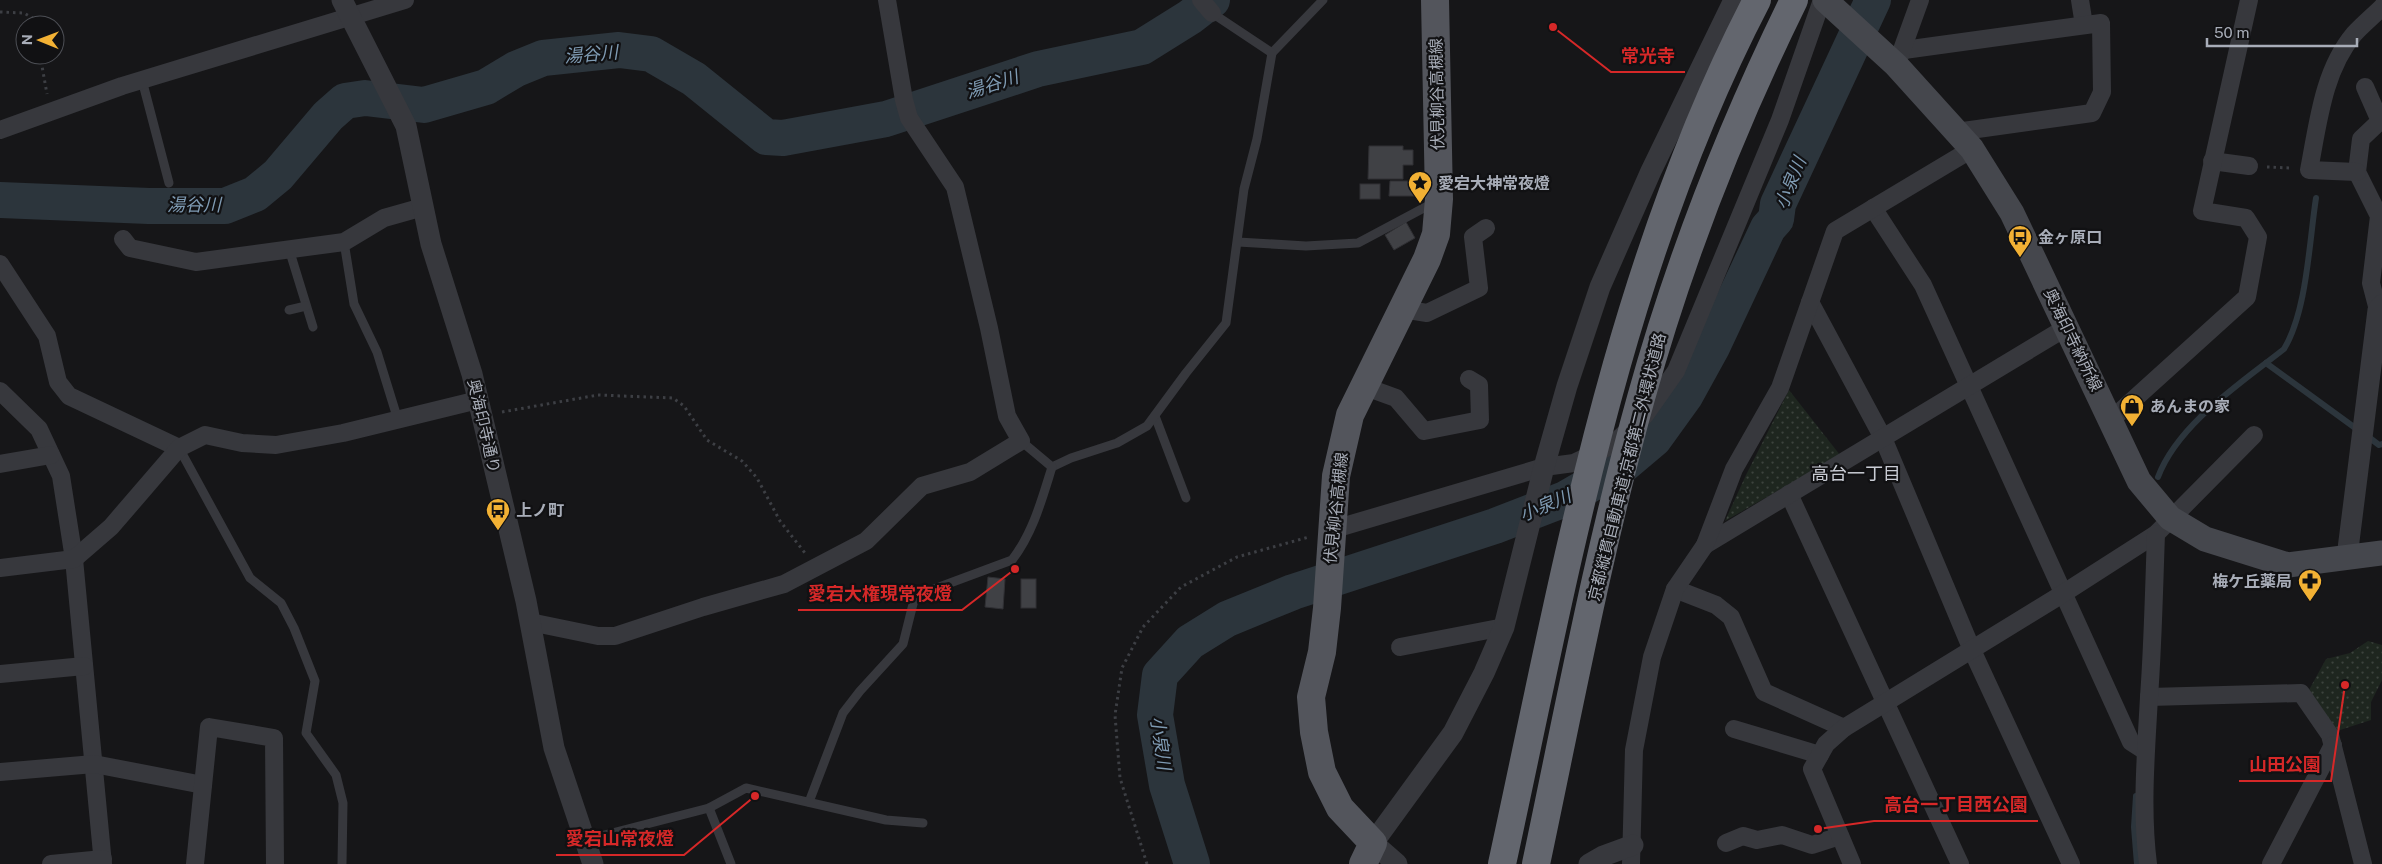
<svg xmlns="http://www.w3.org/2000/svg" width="2382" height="864" font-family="'Public Sans','Noto Sans JP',sans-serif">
  <defs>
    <pattern id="park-dots" width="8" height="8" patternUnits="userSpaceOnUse" patternTransform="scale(1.25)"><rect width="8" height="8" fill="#1e261f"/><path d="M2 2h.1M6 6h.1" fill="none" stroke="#3c433d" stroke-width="1.8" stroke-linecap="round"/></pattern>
  </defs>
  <rect width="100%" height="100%" fill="#161618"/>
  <g fill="url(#park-dots)">
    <path d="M1789,390l51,65 -115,66 21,-46z"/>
    <path d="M2368,641l14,4v35l-11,22v18l-34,11 -28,-41 17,-31 24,-6z"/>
  </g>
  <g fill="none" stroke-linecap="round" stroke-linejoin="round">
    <g stroke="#2c353c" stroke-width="6">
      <path d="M2266,363l92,67"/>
      <path d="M2366,435l13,10 3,-1"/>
      <path d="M2158,477c20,-53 83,-94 126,-128 23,-38 25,-106 32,-151"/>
      <path d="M2136,796l-2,31 3,37"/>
    </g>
    <g stroke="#2c353c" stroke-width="36">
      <path d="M0,200l149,6h76l30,-12 23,-19 50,-59 17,-15 20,-3 59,7 62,-18 30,-18 27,-11 76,-8 32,4 43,25 72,58 17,1 103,-19 152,-50 104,-22 48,-30 22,-17"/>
      <path d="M1192,864l-25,-79 -12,-70 5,-40 30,-33 37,-23 66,-27 202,-66 70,-27 57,-33 32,-27 31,-43 27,-49 56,-119 8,-9 2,-15 95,-204"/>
    </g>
  </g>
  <g fill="#404145" stroke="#303034">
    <path d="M1369,146h34v4h10v15h-10v14h-35z"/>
    <path d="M1390,181h33l1,15h-35z"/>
    <rect x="1360" y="184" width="20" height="15"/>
    <path d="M1406,222l9,16 -21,12 -9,-15z"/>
    <path d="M988,577l17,2 -2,30 -18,-2z"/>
    <rect x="1021" y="579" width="15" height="29"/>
  </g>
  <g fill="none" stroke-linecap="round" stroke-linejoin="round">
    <g stroke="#3d3f44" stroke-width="3" stroke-dasharray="2.5 4" stroke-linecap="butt">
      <path d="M0,12l24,1 10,6 1,6"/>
      <path d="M40,55l7,39"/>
      <path d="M2267,167l24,1"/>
      <path d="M502,412l96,-17 75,3 11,8 23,34 35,21 15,17 23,43 25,32"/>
      <path d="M1147,864l-27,-86 -5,-63 7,-47 21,-41 38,-40 56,-30 72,-20"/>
    </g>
    <g stroke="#37383d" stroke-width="9">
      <path d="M1272,53l51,-53"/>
      <path d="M142,80l27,103"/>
      <path d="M344,242l10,62 23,48 21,68"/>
      <path d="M1238,242l68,4 52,-3 77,-41"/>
      <path d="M289,249l24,78"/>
      <path d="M289,310l17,-4"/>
      <path d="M1155,416l31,82"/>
      <path d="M1021,441l31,26 19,-9 46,-15 30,-17 39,-53 40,-50 18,-134 13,-50 15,-86 -60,-40"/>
      <path d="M179,448l71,130 31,25 13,25 21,53 -9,52 30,42 7,28 -1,61"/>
      <path d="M809,802l34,-89 17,-22 43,-47 12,-48 97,-36c21,-27 30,-61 40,-93"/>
      <path d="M709,808l22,56"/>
      <path d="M585,840l124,-32 37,-20 140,32 37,3"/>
    </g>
    <g stroke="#37383d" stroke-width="18">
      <path d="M1201,0l11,13"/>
      <path d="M2080,0l4,25"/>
      <path d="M1904,50l197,-27 1,69 -10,21 -136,19"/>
      <path d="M1899,58l21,-58"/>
      <path d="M2365,87l15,34 -19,18 -4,33 22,44 -8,67 7,27"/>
      <path d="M0,130l122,-44 283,-86"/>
      <path d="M2212,161l37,5"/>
      <path d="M2357,172l-48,-2c9,-46 14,-99 45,-136 8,-9 19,-18 28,-27"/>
      <path d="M1873,208l50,77 208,457 14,9"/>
      <path d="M123,239l7,9 66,14 148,-20 40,-24 39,-11"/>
      <path d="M0,264l47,72 11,46 11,14 110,52"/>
      <path d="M1810,302l73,136 89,212 99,214"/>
      <path d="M1402,309l25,4 52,-25 -6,-51 13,-9"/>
      <path d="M1363,386l33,12 28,33 56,-11 -1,-35 -10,-6"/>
      <path d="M0,391l39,38 22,47 13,83 29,305"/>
      <path d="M2111,420l136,-123 11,-60 -12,-19 -44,-7 47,-211"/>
      <path d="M0,464l51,-9"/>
      <path d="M1789,494l171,370"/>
      <path d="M1331,530l213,-63 30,-4 38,-18 33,-30 31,-44 104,-251 42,-120"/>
      <path d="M1705,545l362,-218"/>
      <path d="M0,568l74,-9 37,-32 68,-79 26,-13 37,8 34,2 67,-12 135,-33"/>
      <path d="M1675,589l41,16 15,12 33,75 80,36"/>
      <path d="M530,622l68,14h17l88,-29 81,-23 82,-43 56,-55 48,-14 51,-31 -14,-25 -18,-88 -34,-141 -46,-69 -5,-18 -17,-100"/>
      <path d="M1400,647l104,-20"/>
      <path d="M0,674l84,-8"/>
      <path d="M2149,697l152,-4 29,42 33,129"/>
      <path d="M1734,729l86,26"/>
      <path d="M0,772l94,-8 109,21"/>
      <path d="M1726,843l17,-7 14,4 25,-5 30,10 28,-9"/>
      <path d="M51,864l52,-5"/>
      <path d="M195,864l14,-137 65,11 1,126"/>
      <path d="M1631,864l3,-114 18,-93 23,-68 30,-44 29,-76 46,-81 55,-157 137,-82"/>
      <path d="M1852,864l-40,-95 14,-25 18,-16 220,-135 92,-59 98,-99"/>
      <path d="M2148,864c-7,-55 -2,-111 1,-167 4,-54 5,-109 7,-163"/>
      <path d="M2271,864l62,-119"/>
    </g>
    <g stroke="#37383d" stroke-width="21">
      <path d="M342,0l64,126 25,118 41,130 54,227 28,147 39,116"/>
      <path d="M2347,557l31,-247 4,-5"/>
      <path d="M1397,864l-24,-21 80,-110 31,-60 20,-46 40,-160 23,-81 33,-99 51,-116 83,-171"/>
      <path d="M1589,864l14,-8 30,-11"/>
    </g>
    <path stroke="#45474d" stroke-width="25" d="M1825,0l71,65 76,84 40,64 127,268 31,37 35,21 83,26 94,-12"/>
    <path stroke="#53555c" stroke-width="28" d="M1363,864l10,-21 -33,-35 -18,-36 -8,-40 -3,-35 11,-45 5,-44 9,-132 14,-61 77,-156 9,-25 3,-35 -4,-199"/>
    <g stroke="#63666e" stroke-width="28">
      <path d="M1502,864c64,-294 115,-595 255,-864"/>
      <path d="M1536,864c33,-156 62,-312 105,-466 38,-137 90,-270 153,-398"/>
    </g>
  </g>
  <defs>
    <g id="sight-pin" transform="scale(1.25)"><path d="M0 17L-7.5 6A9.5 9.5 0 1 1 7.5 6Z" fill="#f2b134" stroke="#111113"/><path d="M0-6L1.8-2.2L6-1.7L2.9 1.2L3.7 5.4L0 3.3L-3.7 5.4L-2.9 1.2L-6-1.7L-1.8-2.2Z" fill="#111"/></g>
    <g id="bus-pin" transform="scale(1.25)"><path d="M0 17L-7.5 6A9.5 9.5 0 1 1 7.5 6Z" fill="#f2b134" stroke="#111113"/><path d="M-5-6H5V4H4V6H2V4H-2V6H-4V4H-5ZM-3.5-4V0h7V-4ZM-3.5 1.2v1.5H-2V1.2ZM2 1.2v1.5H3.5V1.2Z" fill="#111"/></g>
    <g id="shop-pin" transform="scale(1.25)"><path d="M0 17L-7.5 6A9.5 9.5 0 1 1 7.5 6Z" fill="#f2b134" stroke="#111113"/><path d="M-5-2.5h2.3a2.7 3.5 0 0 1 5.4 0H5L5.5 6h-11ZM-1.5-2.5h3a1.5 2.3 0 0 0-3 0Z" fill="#111"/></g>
    <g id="pharmacy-pin" transform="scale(1.25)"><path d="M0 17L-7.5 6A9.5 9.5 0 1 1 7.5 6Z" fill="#f2b134" stroke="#111113"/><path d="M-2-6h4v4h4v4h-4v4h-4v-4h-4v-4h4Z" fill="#111"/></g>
  </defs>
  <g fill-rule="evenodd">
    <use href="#sight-pin" x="1420" y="183"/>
    <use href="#bus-pin" x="2020" y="237"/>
    <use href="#shop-pin" x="2132" y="406"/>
    <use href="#bus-pin" x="498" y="510"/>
    <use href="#pharmacy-pin" x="2310" y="581"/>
  </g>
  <g text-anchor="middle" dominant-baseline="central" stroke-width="4.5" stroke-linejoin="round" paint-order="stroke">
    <g font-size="16" fill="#a8adb8" stroke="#111113">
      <text transform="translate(1437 94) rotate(-91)">伏見柳谷高槻線</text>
      <text transform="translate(2073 340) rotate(64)">奥海印寺納所線</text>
      <text transform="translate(484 426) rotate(77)">奥海印寺通り</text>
      <text transform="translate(1627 467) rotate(-76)">京都縦貫自動車道;京都第二外環状道路</text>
      <text transform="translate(1336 508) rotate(-84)">伏見柳谷高槻線</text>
    </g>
    <g font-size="16" font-weight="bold" fill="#a8adb8" stroke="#111113" text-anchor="start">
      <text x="1438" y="183">愛宕大神常夜燈</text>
      <text x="2038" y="237">金ヶ原口</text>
      <text x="2150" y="406">あんまの家</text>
      <text x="516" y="510">上ノ町</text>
      <text x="2292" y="581" text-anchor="end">梅ケ丘薬局</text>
    </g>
    <g font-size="18" font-style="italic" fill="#7f9bb3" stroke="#111113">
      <text transform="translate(591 54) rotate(-5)">湯谷川</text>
      <text transform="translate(992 84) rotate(-18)">湯谷川</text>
      <text transform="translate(1790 183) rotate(-68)">小泉川</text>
      <text x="194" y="204">湯谷川</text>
      <text transform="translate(1545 505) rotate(-23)">小泉川</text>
      <text transform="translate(1161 743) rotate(82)">小泉川</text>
    </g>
    <g font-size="18" fill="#c9ccd4" stroke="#111113">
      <text x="1856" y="473">高台一丁目</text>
    </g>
  </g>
  <path fill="none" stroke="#d62828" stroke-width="2" d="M1553 27L1611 72H1685M1015 569L962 610H798M2345 685L2331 781H2239M1818 829L1874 821H2038M755 796L684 855H556"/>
  <g fill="#d62828" stroke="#111113" stroke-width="2">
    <circle cx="1553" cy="27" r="5"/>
    <circle cx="1015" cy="569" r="5"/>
    <circle cx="2345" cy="685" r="5"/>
    <circle cx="1818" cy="829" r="5"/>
    <circle cx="755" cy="796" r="5"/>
  </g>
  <g font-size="18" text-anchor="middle" font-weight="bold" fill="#d62828" stroke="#111113" stroke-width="4.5" stroke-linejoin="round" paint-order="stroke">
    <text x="1648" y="62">常光寺</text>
    <text x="880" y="600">愛宕大権現常夜燈</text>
    <text x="2285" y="771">山田公園</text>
    <text x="1956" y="811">高台一丁目西公園</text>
    <text x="620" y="845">愛宕山常夜燈</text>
  </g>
  <g transform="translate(40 40) rotate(271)"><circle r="24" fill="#111113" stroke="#4d4f55"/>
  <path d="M0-4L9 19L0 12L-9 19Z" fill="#f2b134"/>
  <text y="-8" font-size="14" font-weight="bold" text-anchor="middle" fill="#a8adb8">N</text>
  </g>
  <path d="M2207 38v8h150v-8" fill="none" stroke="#a8adb8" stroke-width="2.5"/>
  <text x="2214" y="38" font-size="15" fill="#a8adb8" stroke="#111113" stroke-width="4" paint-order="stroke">50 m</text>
</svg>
